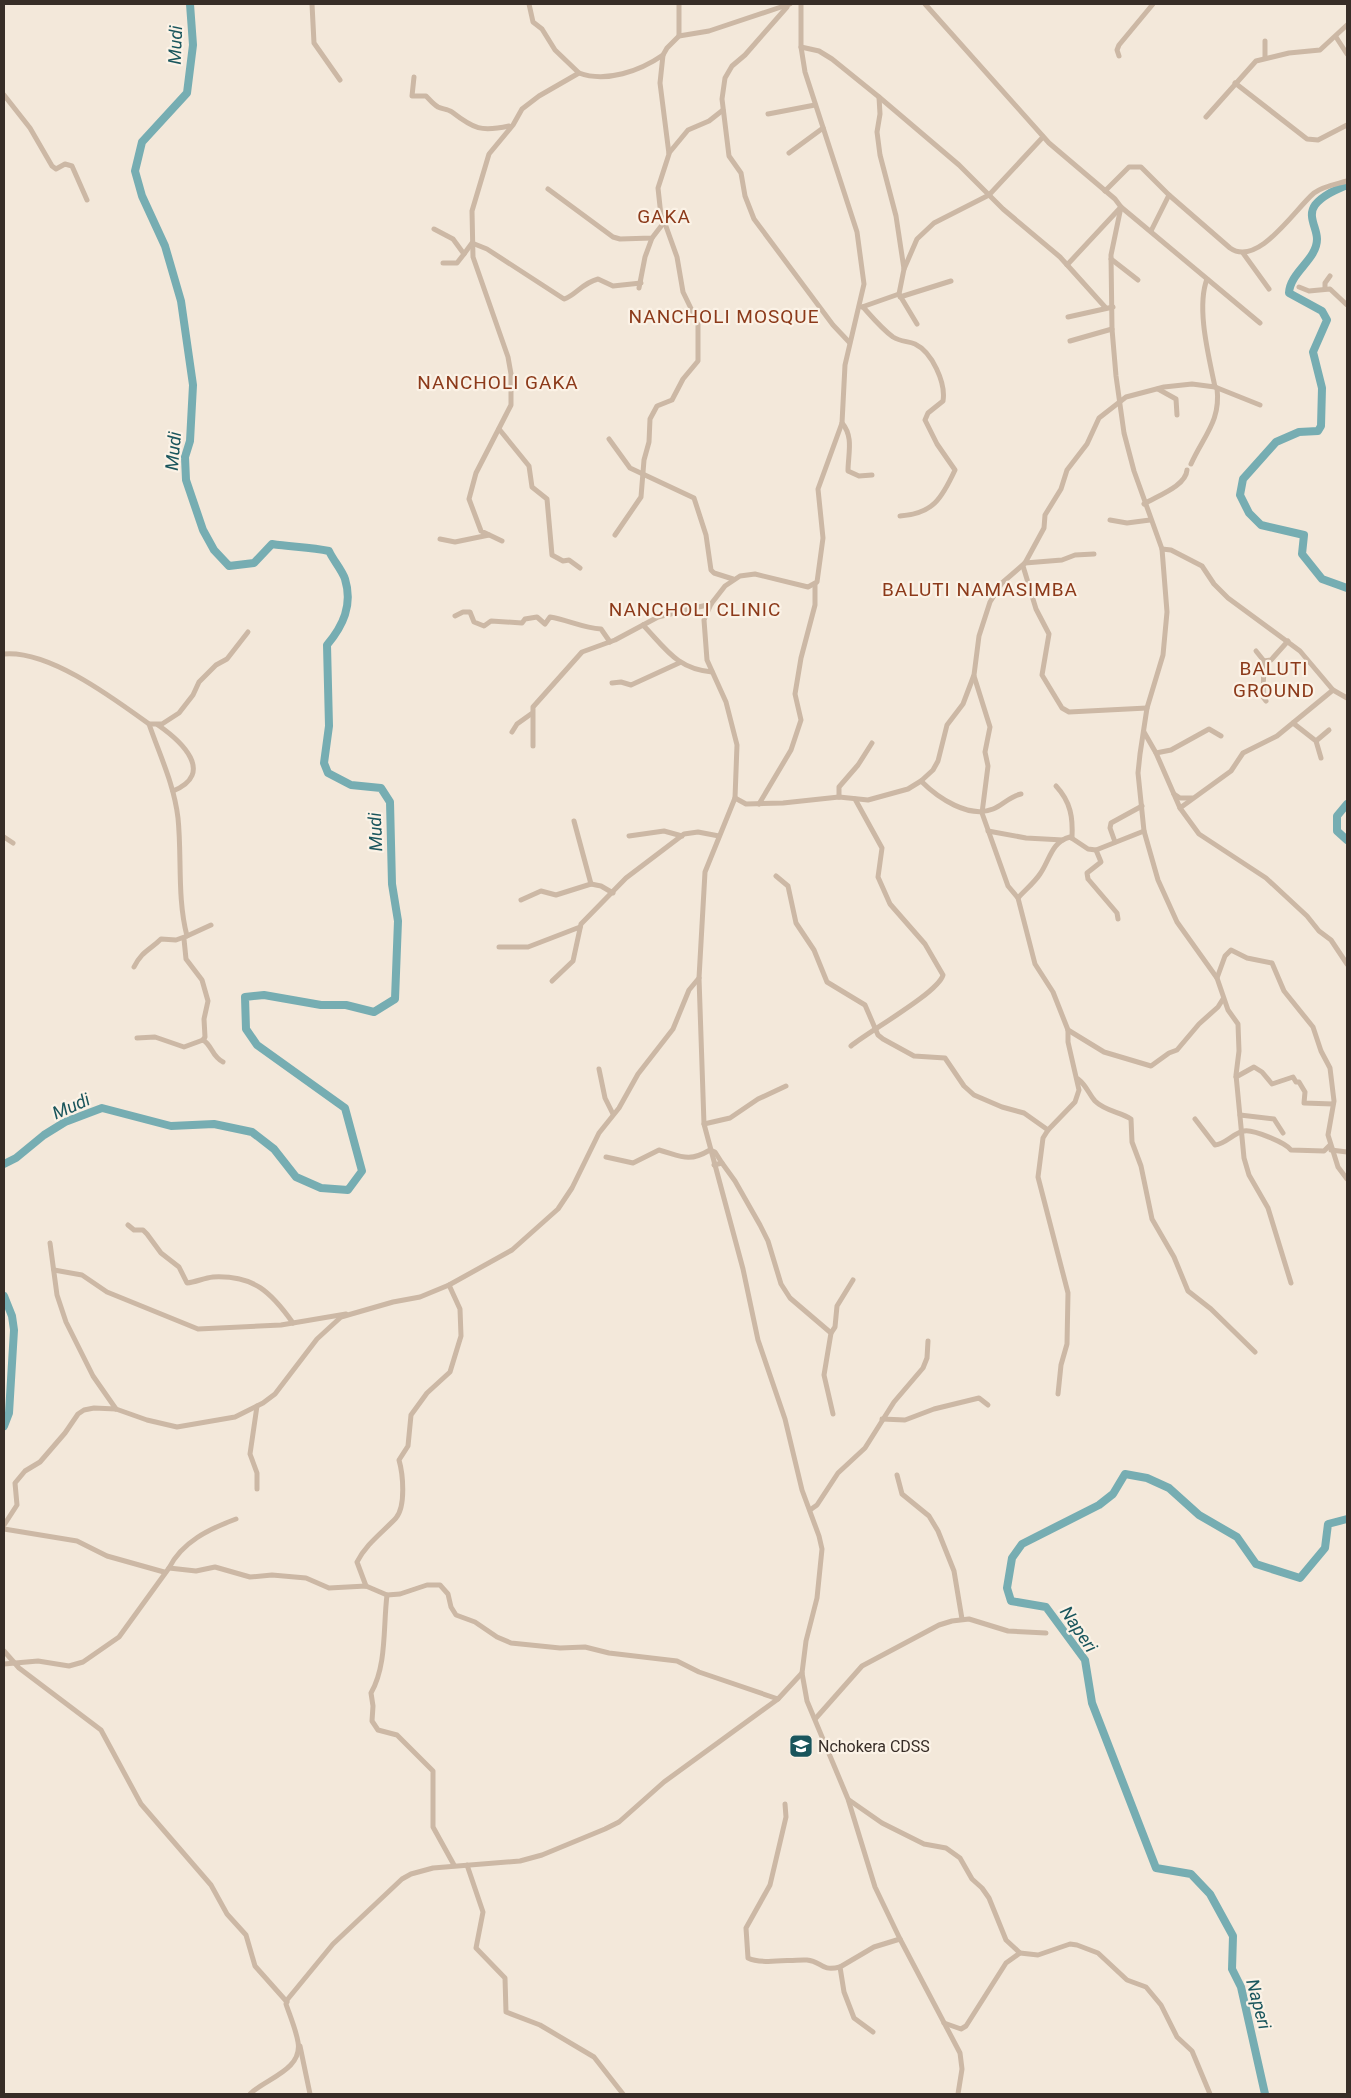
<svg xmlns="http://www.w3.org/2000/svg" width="1351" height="2098" font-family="Roboto,sans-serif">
  <rect width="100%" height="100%" fill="#f3e8da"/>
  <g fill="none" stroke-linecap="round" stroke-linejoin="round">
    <g stroke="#76adb2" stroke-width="8">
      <path d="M1347,185c-11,5 -24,10 -32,20 -8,11 2,23 2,34 0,21 -27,33 -28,54l33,18 5,9 -14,32 9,36 -1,38 -3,5 -19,1 -23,10 -33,37 -3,16 9,18 12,12 43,10 -2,19 20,25 25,9"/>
      <path d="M1347,804l-10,12v15l10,9"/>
      <path d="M4,1164l12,-6 28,-23 21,-13 37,-14 69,18 43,-2 38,8 22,17 22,28 25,11 27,2 14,-19 -17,-63 -88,-63 -11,-16 -1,-32 19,-2 57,10h25l28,7 21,-13 3,-78 -6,-37 -2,-82 -9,-14 -30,-3 -23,-12 -4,-10 5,-37 -2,-81c16,-19 26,-40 18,-66 -3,-9 -12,-19 -16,-28 -19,-4 -38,-4 -57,-7l-18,19 -25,3 -15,-16 -11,-20 -17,-50 -1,-23 5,-16 3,-56 -12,-84 -16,-55 -23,-50 -7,-25 7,-29 45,-49 6,-48 -3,-41"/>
      <path d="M4,1296l8,20 2,14 -5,83 -5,13"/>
      <path d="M1265,2094l-24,-107 -9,-18 1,-33 -23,-42 -19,-20 -35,-6 -64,-165 -7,-43 -39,-53 -35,-6 -4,-13 5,-30 10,-14 77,-39 14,-11 12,-20 22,4 22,10 30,27 38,22 19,27 44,14 25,-30 3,-24 19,-5"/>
    </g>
    <g stroke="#ccb8a5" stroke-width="5">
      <path d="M312,4l2,39 26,37"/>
      <path d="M529,4l4,18 9,7 13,21 24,23c27,10 61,-2 84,-18"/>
      <path d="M801,4v43l4,25 52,160 7,52 -19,81 -3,58 -24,66 5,49 -6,44 -9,5 -53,-13 -15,2 -15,10 -14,18 -7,16 3,40 19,42 11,43 -2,53 -30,74 -6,106 5,146 39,145 15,71 27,79 17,71 17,46 3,13 -5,49 -11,43 -4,32 5,28 41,98 27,88 25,52 60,114 2,16 -4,25"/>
      <path d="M925,4l124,139 66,56 6,8 -10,48 1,74 4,47 8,57 10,38 28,78 5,63 -4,43 -16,53 -7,46 -2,19 6,58 14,49 19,42 40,56 11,32 10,14 1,27 -3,24 8,83 5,17 19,33 23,75"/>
      <path d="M787,7l-42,48 -13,11 -7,12 -3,21 7,57 12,17 4,23 9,23 79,106 16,17"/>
      <path d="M679,36v-32"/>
      <path d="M1336,37l11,17"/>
      <path d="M801,47l18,4 13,8 47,38 80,68 44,44 57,48 45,50"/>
      <path d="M1119,56l-2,-6 2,-5 34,-41"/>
      <path d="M1265,58v-17"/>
      <path d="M414,77l-2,19h14c4,4 7,8 12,11 4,2 10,2 14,5 22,17 29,20 57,14"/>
      <path d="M1235,83l72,56 11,1 29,-15"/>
      <path d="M4,95l26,33 22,38 4,3 9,-5 7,2 15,34"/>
      <path d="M879,97l1,17 -3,18 3,23 16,61 8,53"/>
      <path d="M768,114l47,-9"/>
      <path d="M1206,117l50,-56 33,-8 31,-3 27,-25"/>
      <path d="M669,153l19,-23 21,-9 14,-11"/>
      <path d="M789,153l34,-25"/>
      <path d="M548,189l65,48 7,2 32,-1 10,-13 -4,-37 11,-34 -9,-71 3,-28 4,-7 12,-12 30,-5 81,-27"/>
      <path d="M1105,191l24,-24h12l28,28 61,53c28,20 65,-39 84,-55 9,-7 23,-9 33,-12"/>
      <path d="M434,229l19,10 11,15 8,-11 15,6 77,50c11,-3 18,-16 34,-20l15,7 28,-3"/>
      <path d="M1151,231l18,-36"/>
      <path d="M1243,253l26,36"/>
      <path d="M1111,259l27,21"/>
      <path d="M443,263h14l7,-9"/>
      <path d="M1067,265l54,-58 139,116"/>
      <path d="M1207,279c-11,29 2,78 8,108"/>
      <path d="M1299,287l10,4 21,-2 17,16"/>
      <path d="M639,288l6,-31 7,-19"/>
      <path d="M1325,288v-5l5,-7"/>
      <path d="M899,294l18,30"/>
      <path d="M900,297l51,-16"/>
      <path d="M862,307l37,-13 5,-25 13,-30 17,-16 55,-28 54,-58"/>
      <path d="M863,307c9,10 19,22 30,30 8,5 15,4 22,7 17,8 31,39 28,57l-15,12 -3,7 12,24 18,26c-13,28 -22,44 -55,46"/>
      <path d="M1068,317l45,-10"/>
      <path d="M1070,341l42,-12"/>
      <path d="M1158,389l18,10 1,16"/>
      <path d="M842,423c12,14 6,31 6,48l11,5 13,-1"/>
      <path d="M499,429l30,37 3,21 15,12 5,56 11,6 6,-1 11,8"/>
      <path d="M609,439l21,29 64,30 12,37 5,35 3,3 19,6"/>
      <path d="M1191,464c13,-29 30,-43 26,-76"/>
      <path d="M1144,504c13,-8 42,-18 43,-34"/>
      <path d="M1110,520l17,3 23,-3"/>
      <path d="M615,535l26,-38 3,-37 5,-18 1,-23 7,-13 15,-6 11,-21 15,-18v-38l-15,-31 -6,-35 -14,-39"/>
      <path d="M440,539l15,3 34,-7"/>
      <path d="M502,541l-21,-10 -12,-32 7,-26 35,-68v-31l-3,-17 -35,-100 -1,-46 17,-57 24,-29 9,-16 17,-13 40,-23"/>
      <path d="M1162,549l9,1 31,16 12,18 14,14 72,53 33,39 14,8"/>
      <path d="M1025,563l37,-3 13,-5 19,-1"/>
      <path d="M1023,566l13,43 13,25 -7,41 20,33 7,4 78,-4"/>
      <path d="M455,616l8,-4h7l4,10 10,4 7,-5 31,2 3,-4 12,-2 8,7 5,-7c18,3 33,11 51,12l9,13"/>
      <path d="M643,625c23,24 34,44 69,47"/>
      <path d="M1256,651l8,10"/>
      <path d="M4,654c45,-4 109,44 145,70h13l17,-11 14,-18 6,-13 17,-17 11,-6 21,-27"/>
      <path d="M1264,661l-1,36 3,4"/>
      <path d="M1264,661l7,-1 17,-19"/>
      <path d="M974,676l16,51 -5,25 3,14 -6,47 26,73 10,12"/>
      <path d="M612,683l9,-1 10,3 48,-22"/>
      <path d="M1293,723l23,18 5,17"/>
      <path d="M158,725c23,16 58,48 15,66"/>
      <path d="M512,732l5,-8 14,-10"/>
      <path d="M1144,732l12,21 24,55 19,26 67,44 41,38 12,15 12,9 16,24"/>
      <path d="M1316,741l13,-11"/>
      <path d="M533,746v-39l49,-55 33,-12 43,-23 53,-13"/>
      <path d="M1156,753l15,-3 38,-21 12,7"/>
      <path d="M921,781c17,17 48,38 72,28 10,-4 17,-13 28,-15"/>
      <path d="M1056,786c15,16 17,32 16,52"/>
      <path d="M1174,794l6,4h12"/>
      <path d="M839,797v-10l19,-22 14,-22"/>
      <path d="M735,798l11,6 37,-1 56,-6 29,3 40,-11 13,-8 12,-11 5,-9 9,-36 16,-21 11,-29 5,-39 11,-34 12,-19 23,-20 19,-35 1,-13 16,-26 6,-19 20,-26 12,-26 27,-21 38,-10 28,-3 23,3 45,18"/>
      <path d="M759,804l32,-54 10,-30 -6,-26 6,-36 14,-53v-21"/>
      <path d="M1180,808l51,-37 12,-18 34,-17 56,-46"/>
      <path d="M574,821l17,63"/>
      <path d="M988,831l38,7 37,2"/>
      <path d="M629,836l35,-5 18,5"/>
      <path d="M4,837l9,6"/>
      <path d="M1115,842l-5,-14 1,-5 31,-17"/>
      <path d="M1096,850l5,12 -14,11 1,6 29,34 1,6"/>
      <path d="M776,876l12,10 8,37 18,27 13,32 38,23 13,30 5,4 31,17 31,2 19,28 10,9 28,12 22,6 24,17"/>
      <path d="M521,900l20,-9 15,4 35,-11 10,2 12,7"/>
      <path d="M187,936l24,-11"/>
      <path d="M184,939l2,20 16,21 6,21 -4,18 1,18 -2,3"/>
      <path d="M499,947h29l52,-20"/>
      <path d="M134,967c8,-16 16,-17 27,-28l15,1 11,-4c-10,-38 -5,-79 -9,-118 -4,-34 -18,-62 -29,-94"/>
      <path d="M1217,978l8,-22 6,-6 16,8 25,5 12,28 29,36 8,24 9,17 4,33 -6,34 10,32 9,12"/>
      <path d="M552,981l21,-20 8,-37 45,-46 58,-44 14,-2 21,4"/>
      <path d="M1068,1030l36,22 47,14 18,-13 8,-3 22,-26 19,-17 5,-8"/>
      <path d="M137,1038l18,-1 29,10 19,-7"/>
      <path d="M203,1040c9,5 9,17 20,22"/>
      <path d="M851,1046c18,-15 87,-53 92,-71l-18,-31 -35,-40 -12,-27 4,-29 -27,-49"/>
      <path d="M599,1069l6,29 8,16"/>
      <path d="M1236,1077l18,-10 8,5 10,12 21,-7 3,5h3l6,10 -1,11 29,1"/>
      <path d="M1078,1079c9,7 10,14 17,22 10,10 25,11 36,18l1,23 9,24 11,53 22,38 14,34 23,18 44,43"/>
      <path d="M1240,1115l34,4 9,14"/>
      <path d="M1195,1119l20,26c11,-1 18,-12 29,-14 9,-2 42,12 47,19l33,1 6,-6"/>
      <path d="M704,1124l26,-6 28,-19 28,-13"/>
      <path d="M1331,1150l16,2"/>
      <path d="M606,1157l27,6 26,-13c22,6 29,13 51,0l5,2 7,11"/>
      <path d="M714,1165l8,-2 13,18 25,44 8,16 13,43 9,14 41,35 -7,42 9,39"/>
      <path d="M128,1225l6,5h9l4,4 14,19 18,14 8,16c9,-1 17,-5 26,-6 41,-2 58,15 80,46"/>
      <path d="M50,1243l7,52 9,27 27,54 23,33"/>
      <path d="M54,1270l28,5 25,17 91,37 83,-4 65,-11"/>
      <path d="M831,1333l4,-6 2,-21 16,-26"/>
      <path d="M1058,1394l3,-29 6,-21 1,-51 -30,-116 5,-39 5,-8 27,-28 4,-12 -11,-48v-12l-15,-38 -18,-28 -17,-66c7,-8 16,-15 22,-24 10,-14 11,-32 30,-37l18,12 8,1 48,-19"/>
      <path d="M882,1419l23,1 29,-11 45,-11 9,7"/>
      <path d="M897,1475l5,19 27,22 9,15 16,40 8,48"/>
      <path d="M257,1489v-16l-7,-19 7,-48"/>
      <path d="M810,1510l7,-5 21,-32 27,-25 29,-46 29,-34 4,-10 1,-17"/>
      <path d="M4,1525l13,-20 -2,-22 10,-12 15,-9 25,-29 13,-19 6,-4 10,-2 22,1 31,11 30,7 58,-10 28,-14 12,-9 42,-55 24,-22 52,-15 27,-5 29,-12 63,-35 46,-41 14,-21 27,-55 20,-25 19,-34 35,-45 16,-39 10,-12"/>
      <path d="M4,1529l73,12 30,15 57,16"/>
      <path d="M169,1568c13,-26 40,-39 67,-49"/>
      <path d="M366,1586l-9,-24c9,-18 26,-30 39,-44 10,-12 7,-44 3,-58l9,-14 3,-31 16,-22 23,-21 11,-36 -1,-27 -11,-24"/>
      <path d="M387,1595c-4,32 0,70 -16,98l2,13 -1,15 6,9 19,5 36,36v56l21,38"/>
      <path d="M4,1651l15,17 82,62 40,74 70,81 16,29 19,21 9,31 32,36"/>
      <path d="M4,1664l34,-3 31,5 14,-4 36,-25 50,-69 27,3 19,-4 35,10 22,-2 34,3 23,10 37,-2 21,9 13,-1 27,-9h13l8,9 3,13 5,8 19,7 22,15 14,6 49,5 25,-1 24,6 68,8 22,11 79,27"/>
      <path d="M816,1718l46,-52 77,-41 13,-4 17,-2 39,12 38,2"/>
      <path d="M849,1800l33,23 42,21 22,4 14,10 12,21 10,9 7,10 17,42 14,13 -14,10 -40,63 -5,3 -17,-6"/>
      <path d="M785,1804l1,13 -16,68 -24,43 2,30c14,7 43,1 59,2 15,1 13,12 33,7"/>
      <path d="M467,1865l16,47 -7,36 29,30 1,34 34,13 54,32 29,37"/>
      <path d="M1020,1953l18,2 32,-11 7,1 21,8 29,27 19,7 15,18 16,32 15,14 18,43"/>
      <path d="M873,2032l-19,-14 -10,-26 -4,-25 34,-20 26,-8"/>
      <path d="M300,2046l10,48"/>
      <path d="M250,2094c15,-15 53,-24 48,-52 -2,-12 -8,-26 -12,-38l1,-4 46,-56 69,-65 9,-5 22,-6 87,-7 22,-6 63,-26 14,-7 45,-40 114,-83 24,-26"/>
    </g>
  </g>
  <defs>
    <g id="school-square" transform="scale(1.25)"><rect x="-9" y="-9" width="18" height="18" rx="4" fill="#19555c" stroke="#fbf2e6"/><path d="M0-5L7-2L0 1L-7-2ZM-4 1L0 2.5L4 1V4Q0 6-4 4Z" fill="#fff"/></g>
  </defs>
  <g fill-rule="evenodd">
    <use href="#school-square" x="801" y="1746"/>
  </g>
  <g text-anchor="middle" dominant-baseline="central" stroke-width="4.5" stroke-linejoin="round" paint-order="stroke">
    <g font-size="16" fill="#372d27" stroke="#fbf2e6" text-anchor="start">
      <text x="818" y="1746">Nchokera CDSS</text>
    </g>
    <g font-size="18" font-style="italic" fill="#19555c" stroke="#fbf2e6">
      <text transform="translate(175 45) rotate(-88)">Mudi</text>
      <text transform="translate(173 451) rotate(-85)">Mudi</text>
      <text transform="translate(375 832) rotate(-92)">Mudi</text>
      <text transform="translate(71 1106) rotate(-24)">Mudi</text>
      <text transform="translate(1079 1629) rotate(56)">Naperi</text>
      <text transform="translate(1259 2004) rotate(75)">Naperi</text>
    </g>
    <g font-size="19" letter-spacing="1" fill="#8c3a1a" stroke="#fbf2e6">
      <text x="664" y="216">GAKA</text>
      <text x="724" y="316">NANCHOLI MOSQUE</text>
      <text x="498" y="382">NANCHOLI GAKA</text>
      <text x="980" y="589">BALUTI NAMASIMBA</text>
      <text x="695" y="609">NANCHOLI CLINIC</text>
      <text x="1274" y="668">BALUTI<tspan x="1274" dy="22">GROUND</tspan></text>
    </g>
  </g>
  <rect width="1351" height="2098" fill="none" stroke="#372d27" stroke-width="10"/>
</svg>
